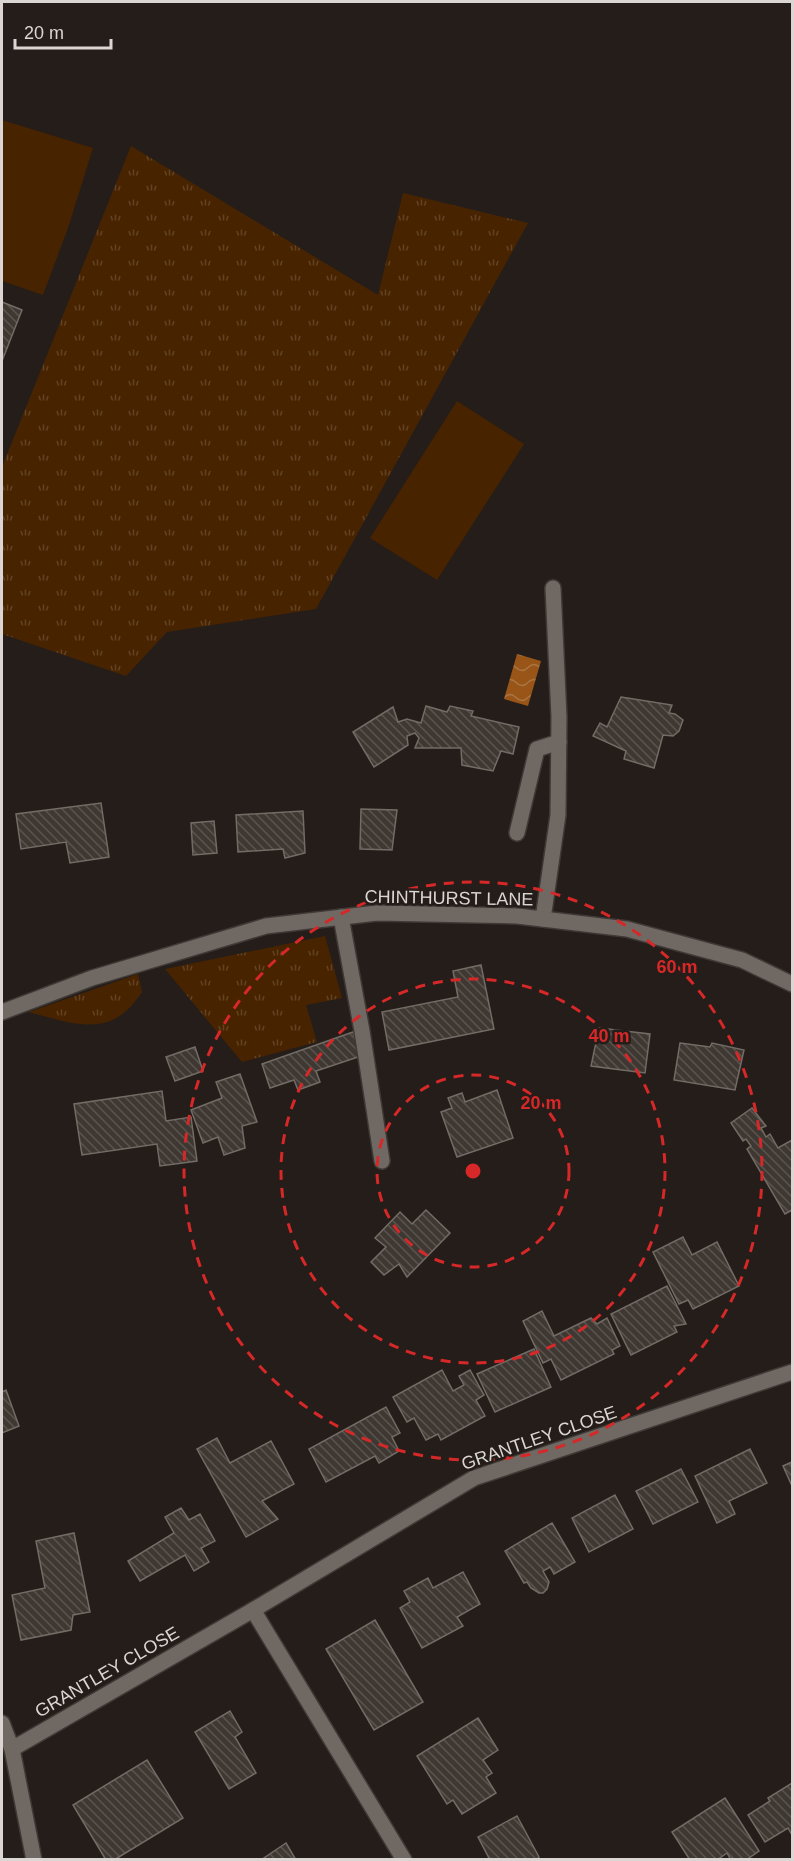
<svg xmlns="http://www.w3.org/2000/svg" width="794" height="1861" font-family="Helvetica,sans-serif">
  <defs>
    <pattern id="grass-tufts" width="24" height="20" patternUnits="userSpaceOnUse" patternTransform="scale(1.5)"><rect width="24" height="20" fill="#482300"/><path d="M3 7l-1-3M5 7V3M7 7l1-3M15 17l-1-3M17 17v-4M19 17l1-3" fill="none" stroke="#624224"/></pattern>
    <pattern id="water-waves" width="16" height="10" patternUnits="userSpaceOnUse" patternTransform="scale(1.5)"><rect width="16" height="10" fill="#985517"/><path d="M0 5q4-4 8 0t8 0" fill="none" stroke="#aa7543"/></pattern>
    <pattern id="building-back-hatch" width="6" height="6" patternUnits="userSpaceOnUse" patternTransform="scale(1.5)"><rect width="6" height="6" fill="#3f3832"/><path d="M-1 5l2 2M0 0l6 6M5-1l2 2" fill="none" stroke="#5a544f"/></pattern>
  </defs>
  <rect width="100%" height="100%" fill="#241d19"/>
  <g fill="url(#grass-tufts)">
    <path d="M131,146l247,149 25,-102 125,30 -212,386 -149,23 -41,44 -124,-42v-167z"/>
    <path d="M325,936l17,62 -36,7 11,37 -75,20 -77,-93z"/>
    <path d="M138,974l4,18c-5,7 -10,14 -16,19 -27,25 -66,9 -97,1z"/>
  </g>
  <g fill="#482300">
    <path d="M2,120l91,28 -25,80 -25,67 -41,-14z"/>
    <path d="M457,401l67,43 -87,136 -67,-42z"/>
  </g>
  <path fill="url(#water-waves)" d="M517,654l24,7 -13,45 -24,-7z"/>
  <g fill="url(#building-back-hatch)" stroke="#736b65" stroke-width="1.5">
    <path d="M2,302l20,8 -20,51z"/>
    <path d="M621,697l51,8 -3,8 6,1 8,6 -4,11 -6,5 -10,-1 -9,33 -30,-9 2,-8 -33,-15 7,-13 7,4z"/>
    <path d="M426,706l21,6 3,-6 23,5 -2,5 48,11 -6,27 -12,-3 -8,20 -31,-6 -1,-17h-46l4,-10 -4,-5 -8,3 1,9 -34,22 -21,-35 40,-25 5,15 9,-3 14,4z"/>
    <path d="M101,803l8,54 -39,6 -4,-21 -45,7 -5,-35z"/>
    <path d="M361,809l36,1 -5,40 -32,-1z"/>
    <path d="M303,811l2,42 -20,5 -2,-9 -45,3 -2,-37z"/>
    <path d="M214,821l3,32 -24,2 -2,-32z"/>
    <path d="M481,965l13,64 -105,21 -7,-38 76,-15 -5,-26z"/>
    <path d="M599,1028l51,6 -5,39 -54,-7z"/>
    <path d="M353,1032l8,24 -45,15 4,11 -22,8 -4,-10 -24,8 -8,-24z"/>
    <path d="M680,1043l30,4 2,-4 32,7 -9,40 -61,-10z"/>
    <path d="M195,1047l8,24 -28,10 -9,-24z"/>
    <path d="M240,1074l17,48 -15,4 3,22 -21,7 -6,-18 -15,6 -12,-33 31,-12 -6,-16z"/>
    <path d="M497,1090l16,48 -56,19 -16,-45 11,-4 -4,-10 14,-5 3,9z"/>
    <path d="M162,1091l4,30 25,-4 6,44 -37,5 -3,-22 -75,11 -8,-51z"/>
    <path d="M752,1108l14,18 -5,2 5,9 4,-3 8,14 14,-8v70l-7,4 -38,-65 4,-3 -5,-7 -3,2 -12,-18z"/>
    <path d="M426,1210l24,23 -43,44 -8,-13 -15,11 -13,-13 15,-15 -11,-9 25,-26 12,12z"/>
    <path d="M683,1237l9,18 25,-13 22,44 -46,23 -5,-9 -9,4 -26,-52z"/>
    <path d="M667,1286l19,38 -12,2 3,6 -46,23 -20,-41z"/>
    <path d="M542,1311l12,25 37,-18 6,6 10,-6 13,28 -8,4 2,4 -53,26 -10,-21 -8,4 -20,-42z"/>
    <path d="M534,1349l17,38 -56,25 -18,-38z"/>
    <path d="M442,1370l11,21 11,-6 -5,-9 11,-6 14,25 -8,5 9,16 -44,24 -3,-6 -12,6 -12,-22 -7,4 -14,-25z"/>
    <path d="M6,1390l13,36 -17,7v-41z"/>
    <path d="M386,1407l14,26 -8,4 7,14 -20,12 -4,-7 -49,26 -17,-33z"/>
    <path d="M217,1438l13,25 41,-22 23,43 -32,17 16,18 -32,18 -49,-88z"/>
    <path d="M750,1449l17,34 -38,18 6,13 -18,9 -22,-47z"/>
    <path d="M792,1462v24l-9,-20z"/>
    <path d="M681,1469l17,33 -45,22 -17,-33z"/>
    <path d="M615,1495l18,34 -44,23 -17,-34z"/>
    <path d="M181,1508l8,12 11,-6 15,27 -14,7 8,14 -15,9 -9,-16 -45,26 -12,-20 46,-28 -9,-16z"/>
    <path d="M552,1523l23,39 -21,12 -4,-7 -7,4 6,11 -2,7 -4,4h-4l-8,-5 -4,-6 -3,1 -19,-32z"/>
    <path d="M74,1533l16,79 -17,3 -2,15 -50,10 -9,-45 33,-7 -9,-47z"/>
    <path d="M463,1572l17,32 -23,13 6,9 -41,22 -22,-40 10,-6 -6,-11 24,-13 5,10z"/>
    <path d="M375,1620l48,82 -49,28 -48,-81z"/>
    <path d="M230,1711l12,21 -7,5 21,36 -27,16 -34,-57z"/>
    <path d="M478,1718l20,32 -15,10 9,13 -6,4 10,16 -34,21 -9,-14 -6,4 -30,-48z"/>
    <path d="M147,1760l36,58 -69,42h-8l-33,-55z"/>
    <path d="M792,1783v52l-4,-7 -23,14 -17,-27 22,-14 -2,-3z"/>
    <path d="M725,1798l34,53 -13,9h-15l-4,-7 -10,7h-27l-18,-28z"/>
    <path d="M517,1816l22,41 -4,3h-45l-12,-23z"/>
    <path d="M286,1843l10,17h-35z"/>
  </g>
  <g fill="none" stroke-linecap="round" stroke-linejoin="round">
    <g stroke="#3e3936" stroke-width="18">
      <g id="minor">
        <path d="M517,833l20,-84 22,-7"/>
        <path d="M341,917l21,114 20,130"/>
        <path d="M543,919l15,-104 1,-98 -6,-129"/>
        <path d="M2,1012l90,-34 174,-52 111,-13 140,3 110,13 115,31 50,24"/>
        <path d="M253,1610l151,250"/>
        <path d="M2,1723l10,26 22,111"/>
        <path d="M12,1749l241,-139 221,-132 318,-106"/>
      </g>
    </g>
    <use href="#minor" stroke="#706862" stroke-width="15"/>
  </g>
  <g fill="none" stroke="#d62828" stroke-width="3" stroke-dasharray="10 8">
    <circle cx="473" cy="1171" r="96"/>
    <circle cx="473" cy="1171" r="192"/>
    <circle cx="473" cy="1171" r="289"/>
  </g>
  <g text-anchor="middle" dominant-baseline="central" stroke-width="5" stroke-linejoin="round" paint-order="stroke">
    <g font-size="18" fill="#dbd6d3" stroke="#241d19">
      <text transform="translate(449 898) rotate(1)">CHINTHURST LANE</text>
      <text transform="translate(539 1438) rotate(-19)">GRANTLEY CLOSE</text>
      <text transform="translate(107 1672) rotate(-30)">GRANTLEY CLOSE</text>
    </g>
  </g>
  <circle cx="473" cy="1171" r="9" fill="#d62828" stroke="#241d19" stroke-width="3"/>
  <g font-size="18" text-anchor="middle" font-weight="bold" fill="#d62828" stroke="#241d19" stroke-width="5" stroke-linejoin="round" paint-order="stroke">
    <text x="677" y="973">60 m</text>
    <text x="609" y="1042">40 m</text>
    <text x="541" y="1109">20 m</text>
  </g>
  <rect width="794" height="1861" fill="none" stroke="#dbd6d3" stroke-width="6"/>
  <path d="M15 39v9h96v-9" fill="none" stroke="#dbd6d3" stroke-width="3"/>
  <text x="24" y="39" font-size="18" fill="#dbd6d3" stroke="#241d19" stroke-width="4.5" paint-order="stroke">20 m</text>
</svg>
